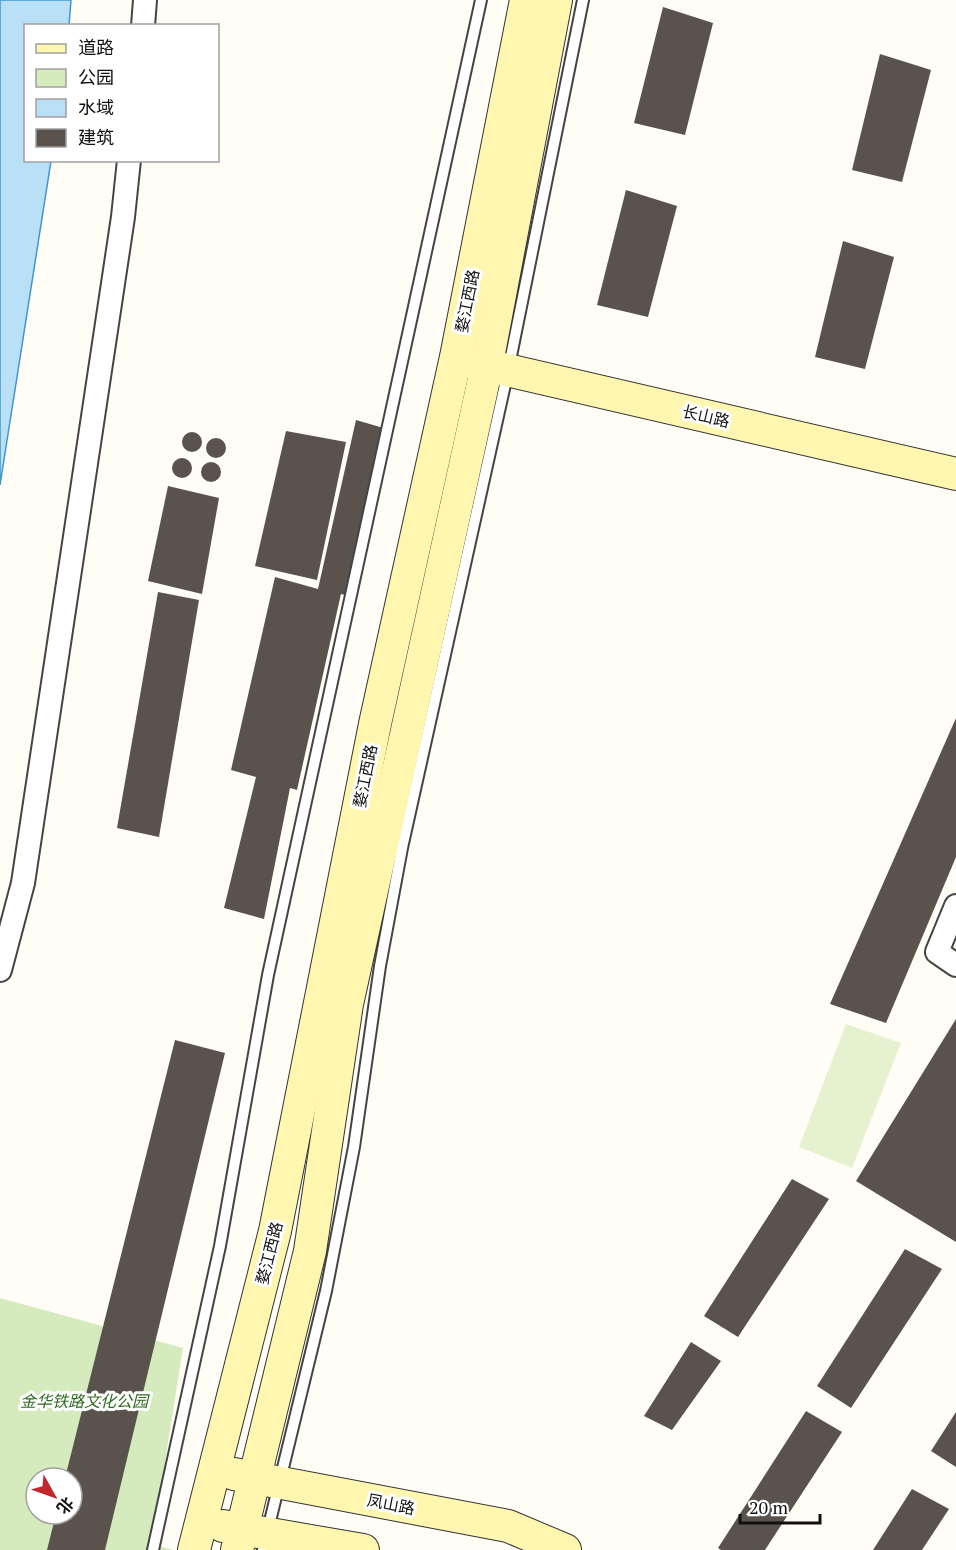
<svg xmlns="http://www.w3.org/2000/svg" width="956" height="1550" font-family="'PT Serif','Noto Sans SC',serif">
  <rect width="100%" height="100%" fill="#fffdf5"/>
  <path fill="#d5ebbd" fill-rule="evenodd" d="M0,1298l183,50 -31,196 21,6h-173zM36,1478h36v36h-36z"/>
  <path fill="#e6f2cf" d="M846,1024l55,19 -49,125 -53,-21z"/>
  <path fill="#b9e0f7" stroke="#3f96cf" stroke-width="1.5" d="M0,0h71l-2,25 -43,1v134l25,1 -51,324z"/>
  <g fill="#5a524d">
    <path d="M663,7l50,16 -28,112 -51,-12z"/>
    <path d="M880,54l51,16 -29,112 -50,-12z"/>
    <path d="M626,190l51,16 -29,111 -51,-12z"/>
    <path d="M843,241l51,16 -29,112 -50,-12z"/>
    <path d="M356,420l31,9 -38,167 -8,-2 -44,196 -7,-2 -26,131 -40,-11 32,-131 -25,-7 44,-193 43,12z"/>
    <path d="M286,431l60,11 -29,138 -62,-14z"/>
    <circle cx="192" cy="442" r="10"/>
    <circle cx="216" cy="448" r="10"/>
    <circle cx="182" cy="468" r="10"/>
    <circle cx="211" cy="472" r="10"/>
    <path d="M168,486l51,12 -17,96 -54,-13z"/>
    <path d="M158,592l41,8 -40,237 -42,-9z"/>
    <path d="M956,718v139l-70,166 -56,-19z"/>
    <path d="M956,1019v223l-100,-61z"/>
    <path d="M175,1040l50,13 -120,497h-58l9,-36h16v-36h-7z"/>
    <path d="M792,1179l37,20 -91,138 -34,-21z"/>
    <path d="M905,1249l37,20 -91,139 -34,-22z"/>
    <path d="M691,1342l30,19 -49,69 -28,-14z"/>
    <path d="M806,1411l36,21 -77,118h-44l-3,-2z"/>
    <path d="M956,1412v55l-25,-16z"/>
    <path d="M912,1489l37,20 -27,41h-49z"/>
  </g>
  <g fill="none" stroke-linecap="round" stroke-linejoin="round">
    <g stroke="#444" stroke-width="14">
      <g id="lane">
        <path d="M153,1550l67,-304 48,-271 213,-975"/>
        <path d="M263,1550l63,-259 28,-144 26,-181 22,-118 106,-477 75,-371"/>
      </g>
    </g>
    <g stroke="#444" stroke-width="26">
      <g id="street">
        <path d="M143,26l2,-26"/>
        <path d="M956,906l-19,46 19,13"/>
        <path d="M0,970l23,-87 100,-666 6,-57"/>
      </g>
    </g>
    <g stroke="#333" stroke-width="34">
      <g id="secondary">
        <path d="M468,361l488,113"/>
        <path d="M234,1474l274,52 57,24"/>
        <path d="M223,1526l140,24"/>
        <path d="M194,1550l81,-319 100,-507 81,-367 70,-357"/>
        <path d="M237,1550l73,-299 37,-247 137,-625 72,-379"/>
      </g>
    </g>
    <use href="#lane" stroke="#fff" stroke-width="10"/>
    <use href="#street" stroke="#fff" stroke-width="22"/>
    <use href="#secondary" stroke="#fff6b0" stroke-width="32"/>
  </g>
  <g text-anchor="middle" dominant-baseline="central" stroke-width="6" stroke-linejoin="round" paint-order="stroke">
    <g font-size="16" fill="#111" stroke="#fff">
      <text transform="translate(467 301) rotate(-79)">婺江西路</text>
      <text transform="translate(706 416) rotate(13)">长山路</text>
      <text transform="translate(365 776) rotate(-79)">婺江西路</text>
      <text transform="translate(269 1253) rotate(-76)">婺江西路</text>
      <text transform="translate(391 1504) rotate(11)">凤山路</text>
    </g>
    <g font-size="16" font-style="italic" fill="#2f6b1f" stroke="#fff">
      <text x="84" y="1401">金华铁路文化公园</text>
    </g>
  </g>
  <rect x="24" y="24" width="195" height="138" fill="#ffffff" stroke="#a0a0a0" stroke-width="1.5"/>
  <rect x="36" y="44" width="30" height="9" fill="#fff6b0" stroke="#a0a0a0" stroke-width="1.5"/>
  <text x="78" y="54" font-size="18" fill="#111111">道路</text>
  <rect x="36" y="69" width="30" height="18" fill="#d5ebbd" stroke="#a0a0a0" stroke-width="1.5"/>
  <text x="78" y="84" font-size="18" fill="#111111">公园</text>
  <rect x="36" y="99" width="30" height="18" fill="#b9e0f7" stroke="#a0a0a0" stroke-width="1.5"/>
  <text x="78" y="114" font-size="18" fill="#111111">水域</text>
  <rect x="36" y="129" width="30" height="18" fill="#5a524d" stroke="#a0a0a0" stroke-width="1.5"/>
  <text x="78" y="144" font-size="18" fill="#111111">建筑</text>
  <g transform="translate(54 1496) rotate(130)"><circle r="28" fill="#ffffff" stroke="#a0a0a0" stroke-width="1.5"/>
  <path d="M0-4.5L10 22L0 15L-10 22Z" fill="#c4262e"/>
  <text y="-9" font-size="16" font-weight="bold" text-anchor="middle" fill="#111111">北</text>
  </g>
  <path d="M740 1514v9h80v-9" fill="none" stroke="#111111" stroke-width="3"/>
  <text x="749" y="1514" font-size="18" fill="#111111" stroke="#ffffff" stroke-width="4.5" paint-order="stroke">20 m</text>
</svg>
